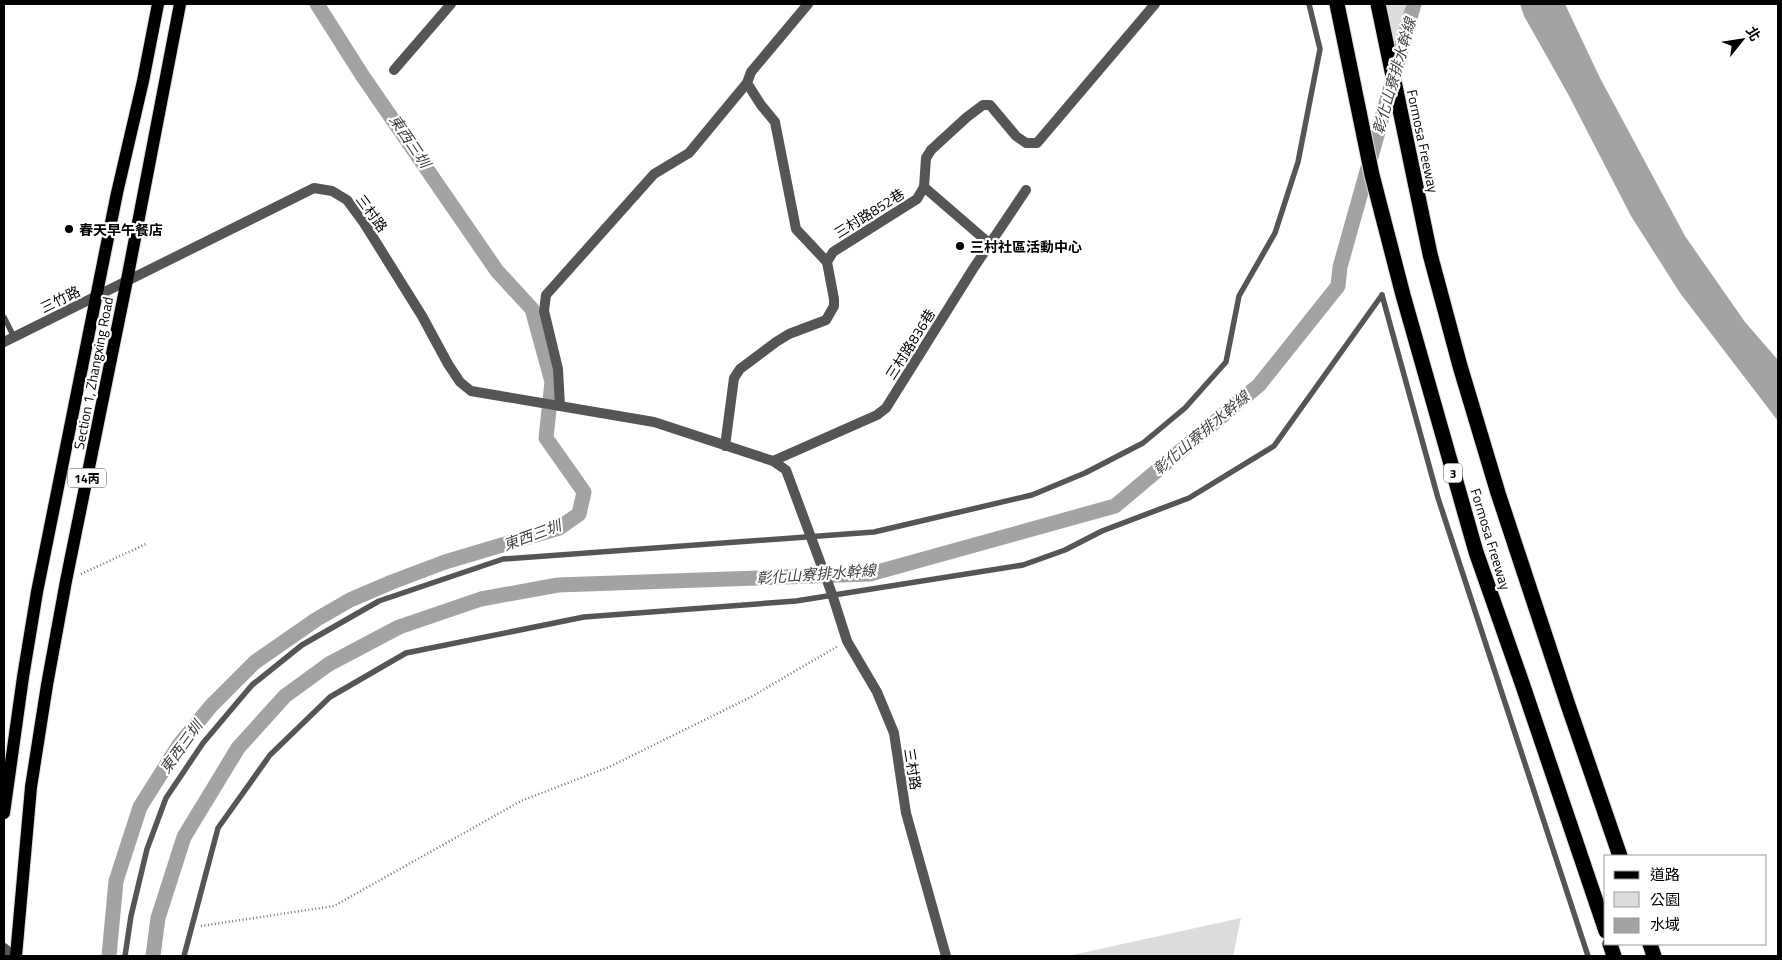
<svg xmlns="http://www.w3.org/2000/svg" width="1782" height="960" font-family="'Titillium Web','Noto Sans TC',sans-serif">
  <rect width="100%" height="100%" fill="#fff"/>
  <g fill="#dcdcdc">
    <path d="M1376,4h29l-1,61 -8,41z"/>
    <path d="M1241,918l-8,38h-165z"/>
  </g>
  <path fill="#a3a3a3" d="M1520,4h45l35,74 85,158 60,86 33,38v61l-98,-128 -49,-77 -63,-122 -44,-78z"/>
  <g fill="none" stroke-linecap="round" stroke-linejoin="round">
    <g stroke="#a3a3a3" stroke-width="15">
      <path d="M109,956l7,-75 24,-74 39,-62 32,-39 44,-44 62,-43 33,-19 42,-18 53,-20 114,-34 20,-14 5,-22 -38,-54 6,-56 -20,-73 -35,-38 -135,-196 -45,-71"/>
      <path d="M153,956l5,-38 26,-81 54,-89 47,-52 44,-32 70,-37 82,-28 77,-14 312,-11 245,-68 144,-121 79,-99 2,-19 74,-263"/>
    </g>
    <g stroke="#dbdbdb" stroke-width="14">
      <g id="primary">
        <path d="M4,813l19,-136 14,-85 80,-399 26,-112 15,-77"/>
        <path d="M16,956l15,-169 16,-102 19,-104 61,-301 53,-276"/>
      </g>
    </g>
    <g stroke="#dbdbdb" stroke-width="17">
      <g id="motorway">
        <path d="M1337,4l35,171 31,120 73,257 46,131 84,248"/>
        <path d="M1378,4l52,250 30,112 38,127 70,212 52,151"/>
        <path d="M1610,944l4,12"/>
        <path d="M1650,944l4,12"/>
      </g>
    </g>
    <g stroke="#777" stroke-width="2.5" stroke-dasharray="1 2.5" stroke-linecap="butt">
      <path d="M81,574l65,-30"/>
      <path d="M201,926l133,-20 187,-105 88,-34 142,-70 87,-51"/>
    </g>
    <g stroke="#555" stroke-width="5.5">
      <path d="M1382,295l56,203 150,458"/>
      <path d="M4,317l10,20"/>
      <path d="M125,956l6,-40 16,-67 19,-51 37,-55 49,-58 50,-40 77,-44 124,-42 371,-27 158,-37 53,-22 58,-30 42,-35 41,-46 13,-66 36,-63 23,-71 22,-113 -11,-45"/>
      <path d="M184,956l34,-128 52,-73 60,-58 76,-44 178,-36 212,-16 227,-36 42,-15 37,-19 87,-33 85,-52 108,-151"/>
    </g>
    <g stroke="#555" stroke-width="10">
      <path d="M808,4l-57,68 -4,11 14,22 14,17 21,107 31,33"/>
      <path d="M394,70l57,-66"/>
      <path d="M924,187l66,57"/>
      <path d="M560,406l-2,-37 -14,-58 2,-16 108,-121 35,-21 58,-70"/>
      <path d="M725,446l9,-68 6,-9 36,-27 13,-8 37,-14 8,-14v-7l-7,-37 6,-10 84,-53 7,-12 2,-29 5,-8 36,-33 16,-12h7l26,31 10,7h11l118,-139"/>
      <path d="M773,461l104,-46 9,-7 87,-139 53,-79"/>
    </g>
    <g stroke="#555" stroke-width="10">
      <path d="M4,342l310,-154 18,3 15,9 17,23 58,93 26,48 12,18 11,9 183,31 119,39 13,9 46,124 15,47 30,51 17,41 12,80 40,143"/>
      <path d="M4,948l9,8"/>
    </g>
    <use href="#primary" stroke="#000" stroke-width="12"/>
    <use href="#motorway" stroke="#000" stroke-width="15"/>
  </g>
  <g fill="#000" stroke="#fff" stroke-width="2">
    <circle cx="69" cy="229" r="5"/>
    <circle cx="960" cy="246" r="5"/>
  </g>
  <g text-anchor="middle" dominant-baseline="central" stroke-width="4.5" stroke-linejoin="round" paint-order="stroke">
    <g fill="#fff" stroke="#4c4c4c" stroke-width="1">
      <rect x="1444" y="463.5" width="18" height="19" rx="4"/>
      <rect x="68" y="468.5" width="38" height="19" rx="4"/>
    </g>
    <g font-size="12" font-weight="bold" fill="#000">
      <text x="1453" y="473">3</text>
      <text x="87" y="478">14丙</text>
    </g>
    <g font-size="14" fill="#000" stroke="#fff">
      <text transform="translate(1423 141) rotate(78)">Formosa Freeway</text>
      <text transform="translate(372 213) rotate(54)">三村路</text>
      <text transform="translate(869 213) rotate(-32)">三村路852巷</text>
      <text transform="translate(60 299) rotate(-26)">三竹路</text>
      <text transform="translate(910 344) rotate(-58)">三村路836巷</text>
      <text transform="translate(93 373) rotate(-79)">Section 1, Zhangxing Road</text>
      <text transform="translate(1491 539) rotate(73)">Formosa Freeway</text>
      <text transform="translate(913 769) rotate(81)">三村路</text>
    </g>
    <g font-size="14" font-weight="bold" fill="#000" stroke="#fff" text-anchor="start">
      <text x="79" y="229">春天早午餐店</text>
      <text x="970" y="246">三村社區活動中心</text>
    </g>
    <g font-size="15" font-style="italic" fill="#444" stroke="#fff">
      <text transform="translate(1394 76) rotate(-74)">彰化山寮排水幹線</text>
      <text transform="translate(410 141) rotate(56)">東西三圳</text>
      <text transform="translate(1201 433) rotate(-40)">彰化山寮排水幹線</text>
      <text transform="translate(532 535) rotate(-20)">東西三圳</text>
      <text transform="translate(816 574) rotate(-4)">彰化山寮排水幹線</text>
      <text transform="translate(181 747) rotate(-54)">東西三圳</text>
    </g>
  </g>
  <rect width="1782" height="960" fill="none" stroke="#000000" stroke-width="10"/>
  <rect x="1604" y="855" width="162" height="90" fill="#ffffff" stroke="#999999"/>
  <rect x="1614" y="871" width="25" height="8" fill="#000000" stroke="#999999"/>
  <text x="1650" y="880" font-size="15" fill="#000000">道路</text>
  <rect x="1614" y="892" width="25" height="15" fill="#dcdcdc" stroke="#999999"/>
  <text x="1650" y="905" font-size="15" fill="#000000">公園</text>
  <rect x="1614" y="918" width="25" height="15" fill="#a3a3a3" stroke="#999999"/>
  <text x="1650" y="930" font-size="15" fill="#000000">水域</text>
  <g transform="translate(1742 40) rotate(60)" stroke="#ffffff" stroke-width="4" paint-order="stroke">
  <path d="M0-4L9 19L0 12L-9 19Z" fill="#000000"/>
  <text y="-8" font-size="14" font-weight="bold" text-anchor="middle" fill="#000000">北</text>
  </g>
</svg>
